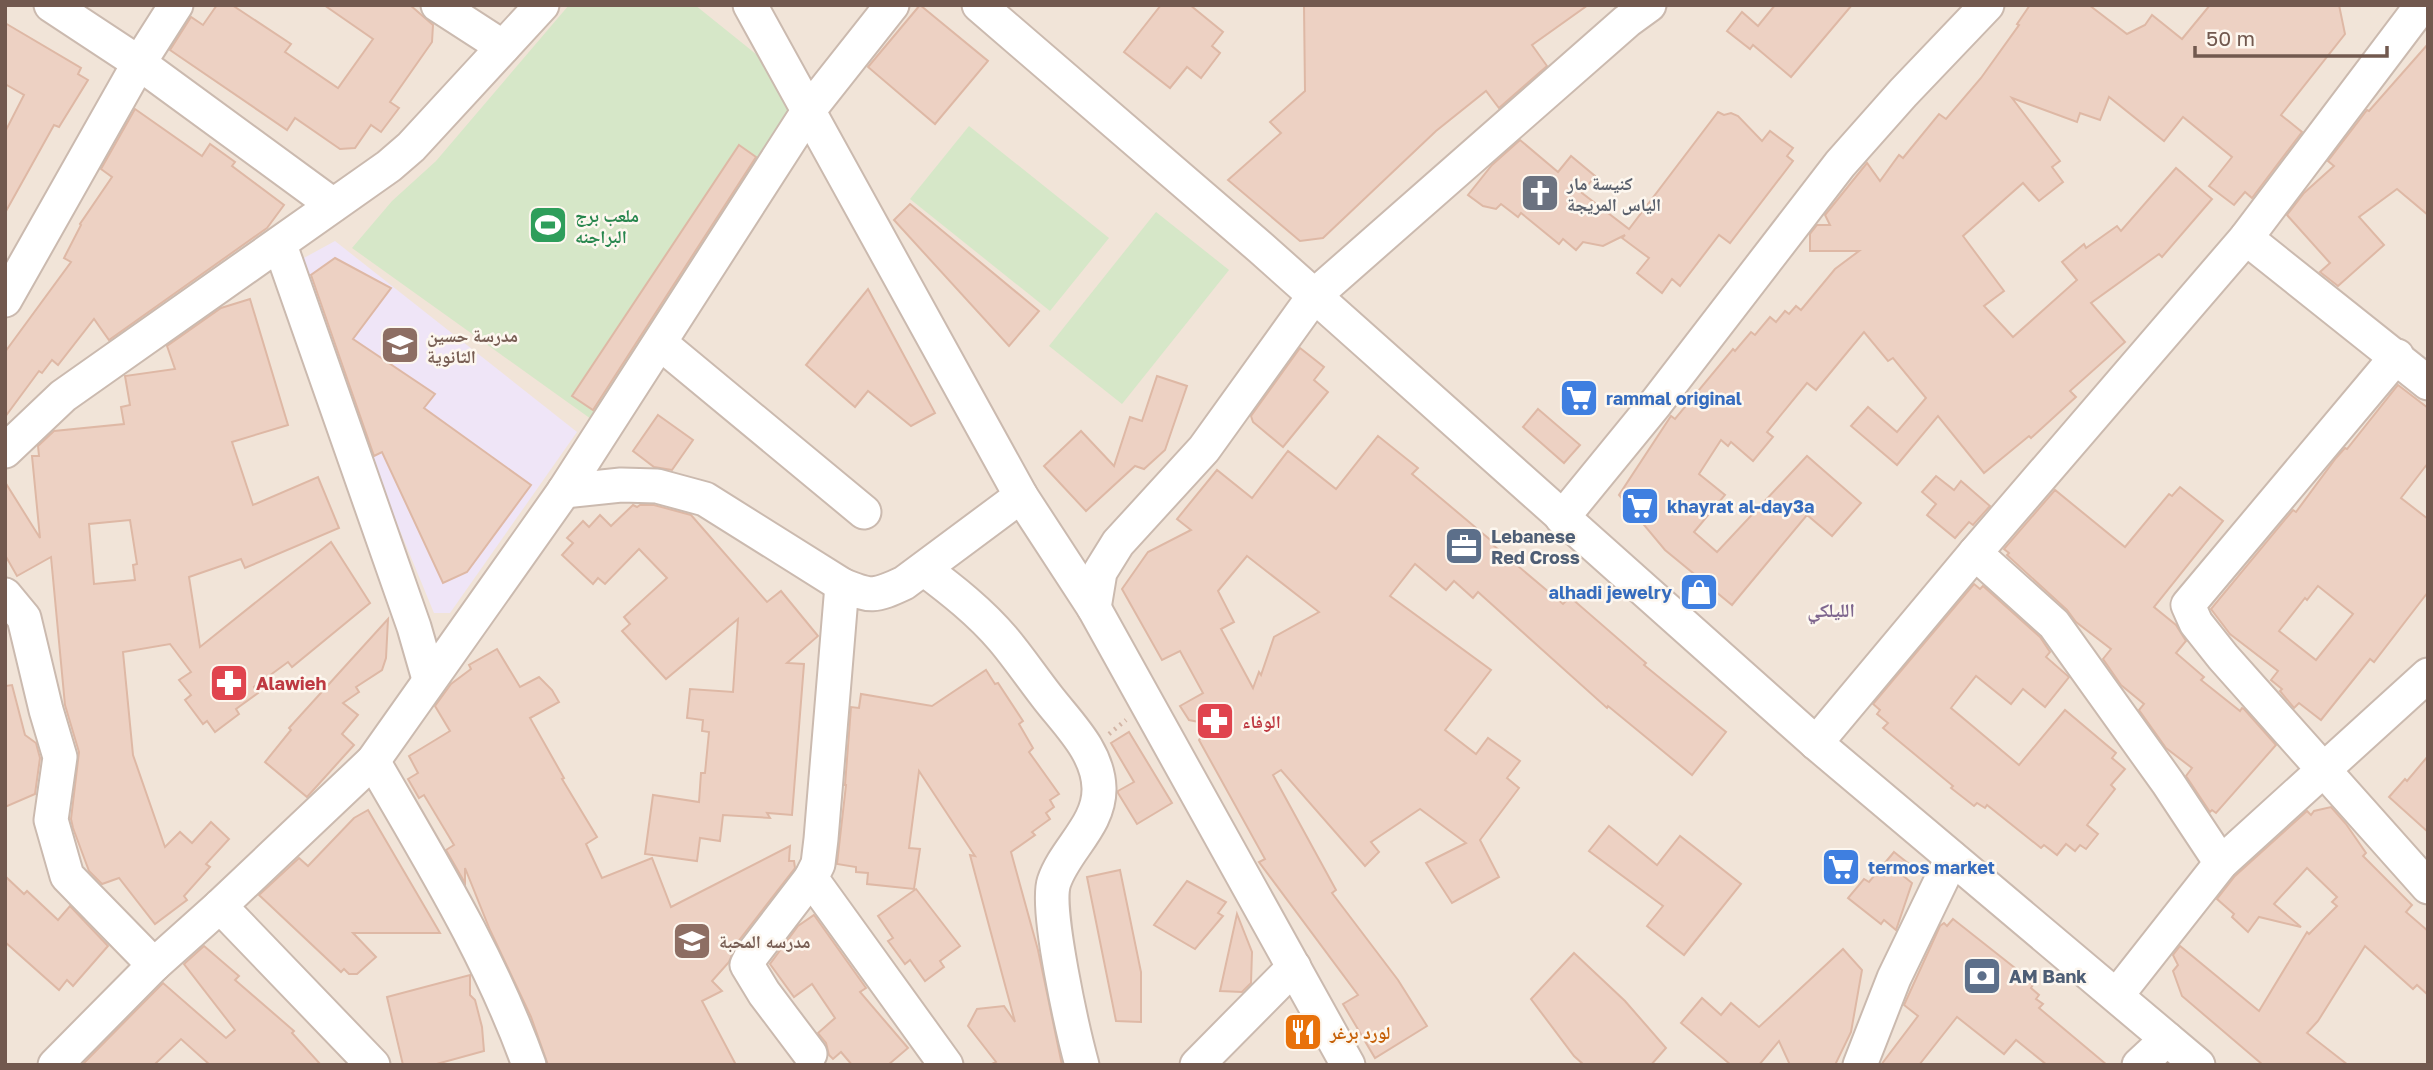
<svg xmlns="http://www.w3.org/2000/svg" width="2433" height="1070" font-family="'Golos Text','Noto Naskh Arabic',sans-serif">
  <rect width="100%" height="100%" fill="#faf2e8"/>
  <rect fill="#f1e4d8" x="5" y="5" width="2423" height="1060"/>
  <path fill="#efe5f7" d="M335,241l242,191 -127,181h-16l-45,-109 -87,-245z"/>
  <g fill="#d6e7c8">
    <path d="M569,5h126l108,87 -205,332 -246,-176 40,-47 44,-40z"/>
    <path d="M969,126l140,112 -59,73 -140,-112z"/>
    <path d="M1156,212l73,58 -107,134 -73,-58z"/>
  </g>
  <g fill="#edd1c3" stroke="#deb8a5" stroke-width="2" fill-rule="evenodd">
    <path d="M217,5h15l59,39 -6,8 53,36 35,-49 -49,-34h86l23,20 -1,17 -42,60 9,6 -18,24 -10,-7 -16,23 -15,1 -45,-31 -8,12 -117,-80 21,-33 12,8z"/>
    <path d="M920,5l68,56 -53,63 -67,-57z"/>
    <path d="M1161,5h29l33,27 -11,14 8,7 -19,25 -14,-11 -17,21 -46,-36z"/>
    <path d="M1304,5h284l-56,40 15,21 -48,42 -13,-17 -50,40 -113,107 -23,3 -72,-61 53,-47 -11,-11 35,-31z"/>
    <path d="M1775,5h77l-61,72 -38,-32 -3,4 -23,-18 15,-19 16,14z"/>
    <path d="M2030,5h59l38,29 18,-9 7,-10 30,24 28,-34h129l6,29 -64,81 21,17 -50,66 -7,-6 -11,13 -25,-19 23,-29 -49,-40 -19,24 -55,-44 -9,23 -20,-7 -3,9 -65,-24 48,63 -8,6 11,15 -24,19 -16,-18 -60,53 41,55 -20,15 29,31 64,-57 -15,-18 22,-18 2,4 31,-22 4,5 55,-63 36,31 -50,58 -3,-3 -68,49 34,39 -55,49 6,6 -45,41 -2,-2 -45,37 -46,-57 -41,49 -46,-39 17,-19 29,25 29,-34 -33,-40 -5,3 -24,-29 -48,58 -9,-7 -40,49 6,5 -20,24 -22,-19 -3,4 -7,-6 -22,34 26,21 -31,37 23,20 90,-96 54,47 -29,33 -25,-21 -75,90 -67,-55 -46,-55 52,-79 4,3 58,-70 2,2 16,-19 4,3 15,-18 6,5 9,-11 4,3 7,-8 5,4 34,-41 24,-18h-49v-17l7,-9h13l-5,-10 42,-52 13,18 19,-26 4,3 36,-44 7,5 35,-41 38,-53 -2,-1z"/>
    <path d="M5,23l76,45 -3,6 10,6 -29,47 -5,-2 -49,88v-81l19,-37 -19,-11z"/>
    <path d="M2428,44v171l-31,-26 -38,28 25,28 -46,41 -18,-14 10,-9 -43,-48 17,-22 30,-27 -6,-5 39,-51 2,1z"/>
    <path d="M135,109l67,47 8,-12 25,18 -3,4 52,39 -17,23 -158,112 -15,-21 -36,46 -6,-5 -10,13 -3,-2 -34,46v-65l66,-90 -7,-4 17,-33 -1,-1 32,-47 -11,-8z"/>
    <path d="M1718,112l6,3 7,-2 7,3 24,25 8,-10 23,17 -6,8 6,5 -63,82 -11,-8 -39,51 -8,-7 -10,14 -25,-20 12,-15 -27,-20 3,-3 -22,11 -20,-4 -7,8 -13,-11 -4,5 -38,-31 -3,4 -17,-13 -5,5 -13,-3 -15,-11 24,-30 28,-25 38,32 13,-16 24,20 -13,17 47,36z"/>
    <path d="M739,145l17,12 -163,253 -21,-14z"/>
    <path d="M910,204l129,107 -30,35 -115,-126z"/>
    <path d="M335,258l56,30 -38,51 82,55 -11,14 107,77 -64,87 -24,11 -61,-131 -8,4 -63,-181z"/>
    <path d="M868,289l67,124 -24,13 -43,-35 -13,16 -49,-42z"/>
    <path d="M250,299l38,126 -56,17 21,63 65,-28 21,51 -94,40 -4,-9 -52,18 11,70 131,-105 39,61 -78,64 -4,-5 -34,25 4,6 -22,16 3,5 -24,18 -8,-11 -4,3 -18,-24 6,-5 -12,-15 12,-8 -21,-28 -47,8 10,103 32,92 15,-15 12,11 19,-21 18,17 -23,25 4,3 -26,29 3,4 -32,24 -36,-46 -17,6 -13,-13 -16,-43 -2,-9 8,-67 -14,-47 -14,-148 -34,19 -12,-21v-73l35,56 -8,-82h7l-1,-10 16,-15 70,-7 -3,-17 9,-2 -5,-29 50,-7 -8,-23 54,-38zM130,520l7,44 -4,1 2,15 -41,4 -5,-60z"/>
    <path d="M1300,348l24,19 -10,13 14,12 -45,55 -30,-25 -2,-6z"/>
    <path d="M1157,376l30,10 -22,64 -21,19 -9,-3 -49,45 -42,-45 37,-35 33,35 16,-49 12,4z"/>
    <path d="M2398,385l30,23v55l-27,35 27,21v73l-54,70 -4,-3 -49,61 -22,-17 -5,5 -14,-17 2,-2 -11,-9 7,-9 -48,-37 -19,-25 82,-99 3,2 40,-54 9,-10 2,1zM2318,586l35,28 -37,46 -37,-29 26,-33 2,2z"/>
    <path d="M1538,409l42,36 -16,18 -41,-36z"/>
    <path d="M658,415l35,25 -21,30 -18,-3 -21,-16z"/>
    <path d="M1378,436l40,32 -6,6 82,69 -1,2 70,59 7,-7 76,66 -2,2 82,67 -34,43 -84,-69 -1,2 -129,-116 -5,6 -19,-17 -8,9 -31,-26 -25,32 101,74 -46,60 31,24 12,-16 32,23 -13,17 12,10 -39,52 19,37 -47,26 -26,-40 40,-20 -46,-34 -49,33 8,10 -14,14 -84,-96 -8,5 63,115 -4,3 66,87 29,46 -52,32 -32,-54 15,-9 -99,-133 6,-3 -66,-119 10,-16 -20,-4 -9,-14 23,-13 -23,-42 -18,9 -40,-71 26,-37 43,-22 -14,-11 40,-49 35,28 36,-47 48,38zM1247,556l72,56 -45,25 -13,38 -2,-3 -6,16 -32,-59 13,-7 -16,-31z"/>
    <path d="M1936,476l18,14 7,-9 29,25 -17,19 -4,-3 -14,16 -28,-23 9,-11 -14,-12z"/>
    <path d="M2180,487l43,34 -69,86 22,18 10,16 -10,12 28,24 -3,3 39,31 2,-3 2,1 32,36 -60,68 -4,-3 -2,2 -24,-36 6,-8 -26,-20 -27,-38 5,-6 -23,-19 -18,-26 8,-10 -35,-27 -9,-12 -60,-55 2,-2 -5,-4 51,-59 70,57 44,-53 3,2z"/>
    <path d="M633,505l4,2 3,-2h14l37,10 76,87 14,-11 37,45 -31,27 17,1 -12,151 -25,-2 3,5 -47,-3 -3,26 -20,-3 -3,23 -52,-7 8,-59 46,7 2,-29h4l4,-41 -7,-1 1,-11 -16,-2 3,-29 43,3 5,-73 -72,60 -44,-48 8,-7 -6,-7 43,-39 -28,-29 -34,35 -7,-6 -5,6 -31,-29 11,-12 -6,-5 16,-17 6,6 11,-12 11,11z"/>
    <path d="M1974,584l6,5 3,-3 57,51 10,15 -4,5 23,20 -24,30 -22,-18 -12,15 -35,-28 -25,32 68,57 46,-55 51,43 -4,5 13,11 -14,16 4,4 -28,36 11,9 -12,15 -6,-4 -5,6 -9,-7 -9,11 -13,-10 -3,3 -54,-43 -2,3 -8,-5 -3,3 -23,-18 2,-2 -70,-58 5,-5 -11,-9 3,-4 -7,-6z"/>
    <path d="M388,619l-2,39 -4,12 -26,17 3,5 -16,11 15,12 -16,19 12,11 -47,52 -42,-35 26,-32 -2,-2z"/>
    <path d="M497,649l23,38 19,-10 13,13 7,12 -29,16 34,60 -2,1 35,58 -11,7 16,34 50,-20 19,49 119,-61 -1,15h5l1,7 -58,75 -8,19 -17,19 10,10 -20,10 34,64h-188l-17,-48 -41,-87 -25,-62v15l-19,-33 8,-5 -30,-50 -5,3 -11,-19 10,-6 -9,-17 41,-25 -15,-25 16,-22 20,-15 -2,-4z"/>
    <path d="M986,670l9,14 3,-1 25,38 -4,3 14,24 -4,4 30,42 -9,6 4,7 -8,6 4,6 -18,13 3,3 -24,17 27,98 24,115h-72l6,-3 -28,-36 9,-17 27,-3 11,16 -45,-167 5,1 -56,-85 -10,77 11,1 -6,40 -47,-5 1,-11 -12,-1v-5l-19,-3 9,-79h-1l6,-78 8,1 2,-14 71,12z"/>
    <path d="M12,685l13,50 11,8 4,15 -5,36 -30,13v-121z"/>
    <path d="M1129,732l43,71 -35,21 -19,-31v-2l16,-9 -23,-39z"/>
    <path d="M2428,756v76l-39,-35 16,-18 2,2z"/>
    <path d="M2331,807l15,17 20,29 -3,3 49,49 -6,7 22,19v64l-11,-10 -4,4 -48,-43 -47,75 -11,12 41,32h-85l-81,-69 -9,-25 5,-6 -5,-10 7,-9 79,65 48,-79 2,2 28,-28 -5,-4 5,-5 -30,-29 -33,36 27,23 -42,-10 -11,15 -16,-15 2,-3 -17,-15 18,-23 72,-65 4,4 3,-4z"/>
    <path d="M368,810l72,123h-87l23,24 -19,17h-8l-5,-5 -3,3 -82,-77 40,-37 9,8 46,-48z"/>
    <path d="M1609,826l48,39 23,-29 61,48 -57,71 -37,-29 16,-20 -74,-55z"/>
    <path d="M1894,852l15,12 -8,10 11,9 -16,47 -12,-10 -3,4 -33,-26 16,-19 5,3z"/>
    <path d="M1120,870l21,102v50l-25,-1 -29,-144z"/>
    <path d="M5,876l19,18 3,-3 31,29 12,-14 38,40 -35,40 -6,-6 -8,10 -54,-48z"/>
    <path d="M1187,881l39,21 -8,11 5,3 -28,33 -41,-24z"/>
    <path d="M916,889l44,57 -20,15 4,6 -19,14 -15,-21 -5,4 -17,-23 5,-3 -15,-22z"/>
    <path d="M1237,914l15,38 -1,31 -9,9 -22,-1z"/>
    <path d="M814,915l52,73 -6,4 48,56 -20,17h-36l-11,-13 -8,7 -4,-4 -3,-12 -8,-10 17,-15 -23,-34 -18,13 -24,-33 28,-38z"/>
    <path d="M1953,919l81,64 -3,5 8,7 -3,4 7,5 -4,4 68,57h-60l-31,-25 -12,14 -47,-37 -38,48h-38l37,-49 -14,-11 36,-79 4,-3 3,3z"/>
    <path d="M204,946l35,30 -4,4 59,51 -2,2 29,32h-111l-29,-26 -27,26h-72l81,-82 63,55 9,-8 -51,-66z"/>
    <path d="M1843,949l19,21 -11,62 -16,33h-45l-11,-24 -20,24h-28l-50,-42 21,-25 19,17 10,-12 28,24z"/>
    <path d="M1574,953l51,48 41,47 -15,17h-67l-10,-9 -43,-57z"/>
    <path d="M470,975v20l5,5 7,27 2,24 -51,14h-30l-16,-68z"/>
  </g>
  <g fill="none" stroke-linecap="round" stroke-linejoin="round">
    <g stroke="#cbbaaf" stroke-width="37">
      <g id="minor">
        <path d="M51,5l88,58 194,142"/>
        <path d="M438,5l65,42"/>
        <path d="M750,5l271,491 73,112 254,457"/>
        <path d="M979,5l282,243 555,495 382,322"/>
        <path d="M2246,238l182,145"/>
        <path d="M280,245l134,382 15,52"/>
        <path d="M5,300l134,-237 37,-58"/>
        <path d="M660,343l204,169"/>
        <path d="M2397,356l-209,249 8,18 27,34 205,230"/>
        <path d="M5,451l58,-55 326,-230 22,-19 131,-142"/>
        <path d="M564,491l57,-6 36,1 48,13 137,86"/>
        <path d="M1562,518l94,-115 184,-239 63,-71 84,-88"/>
        <path d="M1975,553l79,71 114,159 53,80"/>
        <path d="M924,569c28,21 56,43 79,70 16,19 30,40 45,59 21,27 50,54 51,90 1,37 -34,61 -45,94 -9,27 19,150 28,183"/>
        <path d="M5,595l19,23 22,92 14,47 -9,63 16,56 87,89"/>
        <path d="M1094,608l6,-36 18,-29 86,-94 110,-153 313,-275 22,-16"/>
        <path d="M1816,743l159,-190 271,-315 176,-233"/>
        <path d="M373,761c57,99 117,195 156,304"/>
        <path d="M220,906l153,159"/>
        <path d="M2117,995l104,-132 207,-188"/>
        <path d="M810,1054l-46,-61 -17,-28 5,-10 59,-77"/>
        <path d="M55,1065l99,-100 66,-59 153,-145 191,-270 245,-381 83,-105"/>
        <path d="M946,1065l-135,-187 7,-14 3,-25 21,-254c29,12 32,12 62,-2l117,-87"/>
        <path d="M1197,1065l97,-98"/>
        <path d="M1860,1065l34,-87 58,-120"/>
        <path d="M2139,1065l28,-26"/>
      </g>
    </g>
    <path stroke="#d2b5a6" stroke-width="4.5" stroke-dasharray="2 5" stroke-linecap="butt" d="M1109,734l17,-14"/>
    <use href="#minor" stroke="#fff" stroke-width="33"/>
  </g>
  <defs>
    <g id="church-square" transform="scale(2.0125)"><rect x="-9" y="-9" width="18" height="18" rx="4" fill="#6b7280" stroke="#fdf7ef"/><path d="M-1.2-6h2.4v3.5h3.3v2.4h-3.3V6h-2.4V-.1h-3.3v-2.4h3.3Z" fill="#fff"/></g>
    <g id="stadium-square" transform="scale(2.0125)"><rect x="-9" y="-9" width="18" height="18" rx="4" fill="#2e9e5b" stroke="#fdf7ef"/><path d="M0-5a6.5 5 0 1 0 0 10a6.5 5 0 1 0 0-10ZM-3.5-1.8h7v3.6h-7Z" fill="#fff"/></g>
    <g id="school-square" transform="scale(2.0125)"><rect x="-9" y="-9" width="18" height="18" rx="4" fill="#8d6e63" stroke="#fdf7ef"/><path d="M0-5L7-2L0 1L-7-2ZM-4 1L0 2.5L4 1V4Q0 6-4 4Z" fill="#fff"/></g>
    <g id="supermarket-square" transform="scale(2.0125)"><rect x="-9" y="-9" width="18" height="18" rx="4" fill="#3f7fe0" stroke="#fdf7ef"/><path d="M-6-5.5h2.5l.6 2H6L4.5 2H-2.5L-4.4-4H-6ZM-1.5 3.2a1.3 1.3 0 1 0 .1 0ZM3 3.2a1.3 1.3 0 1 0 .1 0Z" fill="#fff"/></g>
    <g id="office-square" transform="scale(2.0125)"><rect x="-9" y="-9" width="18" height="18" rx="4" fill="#5c6f8a" stroke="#fdf7ef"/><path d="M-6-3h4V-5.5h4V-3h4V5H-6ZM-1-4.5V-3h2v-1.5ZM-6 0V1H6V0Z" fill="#fff"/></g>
    <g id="shop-square" transform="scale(2.0125)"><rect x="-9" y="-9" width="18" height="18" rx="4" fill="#3f7fe0" stroke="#fdf7ef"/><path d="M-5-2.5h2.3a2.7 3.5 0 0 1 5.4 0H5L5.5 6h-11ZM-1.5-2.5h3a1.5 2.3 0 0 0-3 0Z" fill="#fff"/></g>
    <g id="pharmacy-square" transform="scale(2.0125)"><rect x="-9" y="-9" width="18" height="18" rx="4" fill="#e0444e" stroke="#fdf7ef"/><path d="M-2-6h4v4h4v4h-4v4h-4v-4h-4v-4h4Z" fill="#fff"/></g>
    <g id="bank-square" transform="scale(2.0125)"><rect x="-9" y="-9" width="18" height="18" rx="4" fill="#5c6f8a" stroke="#fdf7ef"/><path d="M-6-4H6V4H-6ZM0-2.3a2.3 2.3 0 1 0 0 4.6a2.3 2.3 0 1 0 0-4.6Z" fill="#fff"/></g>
    <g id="restaurant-square" transform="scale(2.0125)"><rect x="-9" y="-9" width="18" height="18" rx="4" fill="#e8710a" stroke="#fdf7ef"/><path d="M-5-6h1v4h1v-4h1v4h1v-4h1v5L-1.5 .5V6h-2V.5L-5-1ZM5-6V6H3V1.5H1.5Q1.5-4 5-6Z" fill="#fff"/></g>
  </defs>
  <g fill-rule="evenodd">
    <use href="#church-square" x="1540" y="193"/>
    <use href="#stadium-square" x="548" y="225"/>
    <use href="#school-square" x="400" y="345"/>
    <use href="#supermarket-square" x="1579" y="398"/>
    <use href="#supermarket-square" x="1640" y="506"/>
    <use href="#office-square" x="1464" y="546"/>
    <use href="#shop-square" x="1699" y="592"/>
    <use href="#pharmacy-square" x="229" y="683"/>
    <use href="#pharmacy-square" x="1215" y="721"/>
    <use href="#supermarket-square" x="1841" y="867"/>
    <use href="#school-square" x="692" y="941"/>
    <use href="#bank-square" x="1982" y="976"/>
    <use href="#restaurant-square" x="1303" y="1032"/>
  </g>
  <g text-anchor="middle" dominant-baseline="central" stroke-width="5" stroke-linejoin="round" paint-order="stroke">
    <g font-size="18" font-weight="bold" fill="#5b616d" stroke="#fdf7ef" text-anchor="start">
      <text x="1567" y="183">كنيسة مار<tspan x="1567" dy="21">الياس المريجة</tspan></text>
    </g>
    <g font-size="18" font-weight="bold" fill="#27864d" stroke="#fdf7ef" text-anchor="start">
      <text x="575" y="215">ملعب برج<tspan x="575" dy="21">البراجنه</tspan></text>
    </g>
    <g font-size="18" font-weight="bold" fill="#785e54" stroke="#fdf7ef" text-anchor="start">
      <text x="427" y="335">مدرسة حسين<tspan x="427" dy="21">الثانوية</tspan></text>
      <text x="719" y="941">مدرسه المحبة</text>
    </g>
    <g font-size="18" font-weight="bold" fill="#366cbe" stroke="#fdf7ef" text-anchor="start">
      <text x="1606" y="398">rammal original</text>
      <text x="1667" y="506">khayrat al-day3a</text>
      <text x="1672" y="592" text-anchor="end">alhadi jewelry</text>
      <text x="1868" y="867">termos market</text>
    </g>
    <g font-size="18" font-weight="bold" fill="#4e5e75" stroke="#fdf7ef" text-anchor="start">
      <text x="1491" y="536">Lebanese<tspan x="1491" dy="21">Red Cross</tspan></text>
      <text x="2009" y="976">AM Bank</text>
    </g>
    <g font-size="18" font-weight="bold" fill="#be3a42" stroke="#fdf7ef" text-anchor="start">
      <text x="256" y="683">Alawieh</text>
      <text x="1242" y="721">الوفاء</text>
    </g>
    <g font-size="18" font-weight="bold" fill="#c56008" stroke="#fdf7ef" text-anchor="start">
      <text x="1330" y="1032">لورد برغر</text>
    </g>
    <g font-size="19" font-weight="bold" fill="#7e668e" stroke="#fdf7ef">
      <text x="1831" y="609">الليلكي</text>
    </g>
  </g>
  <rect width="2433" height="1070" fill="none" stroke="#72594f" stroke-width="14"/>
  <path d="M2195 46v10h192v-10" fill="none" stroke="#72594f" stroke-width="3.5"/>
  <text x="2206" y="46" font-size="21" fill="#72594f" stroke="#fdf7ef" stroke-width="5" paint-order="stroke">50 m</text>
</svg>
